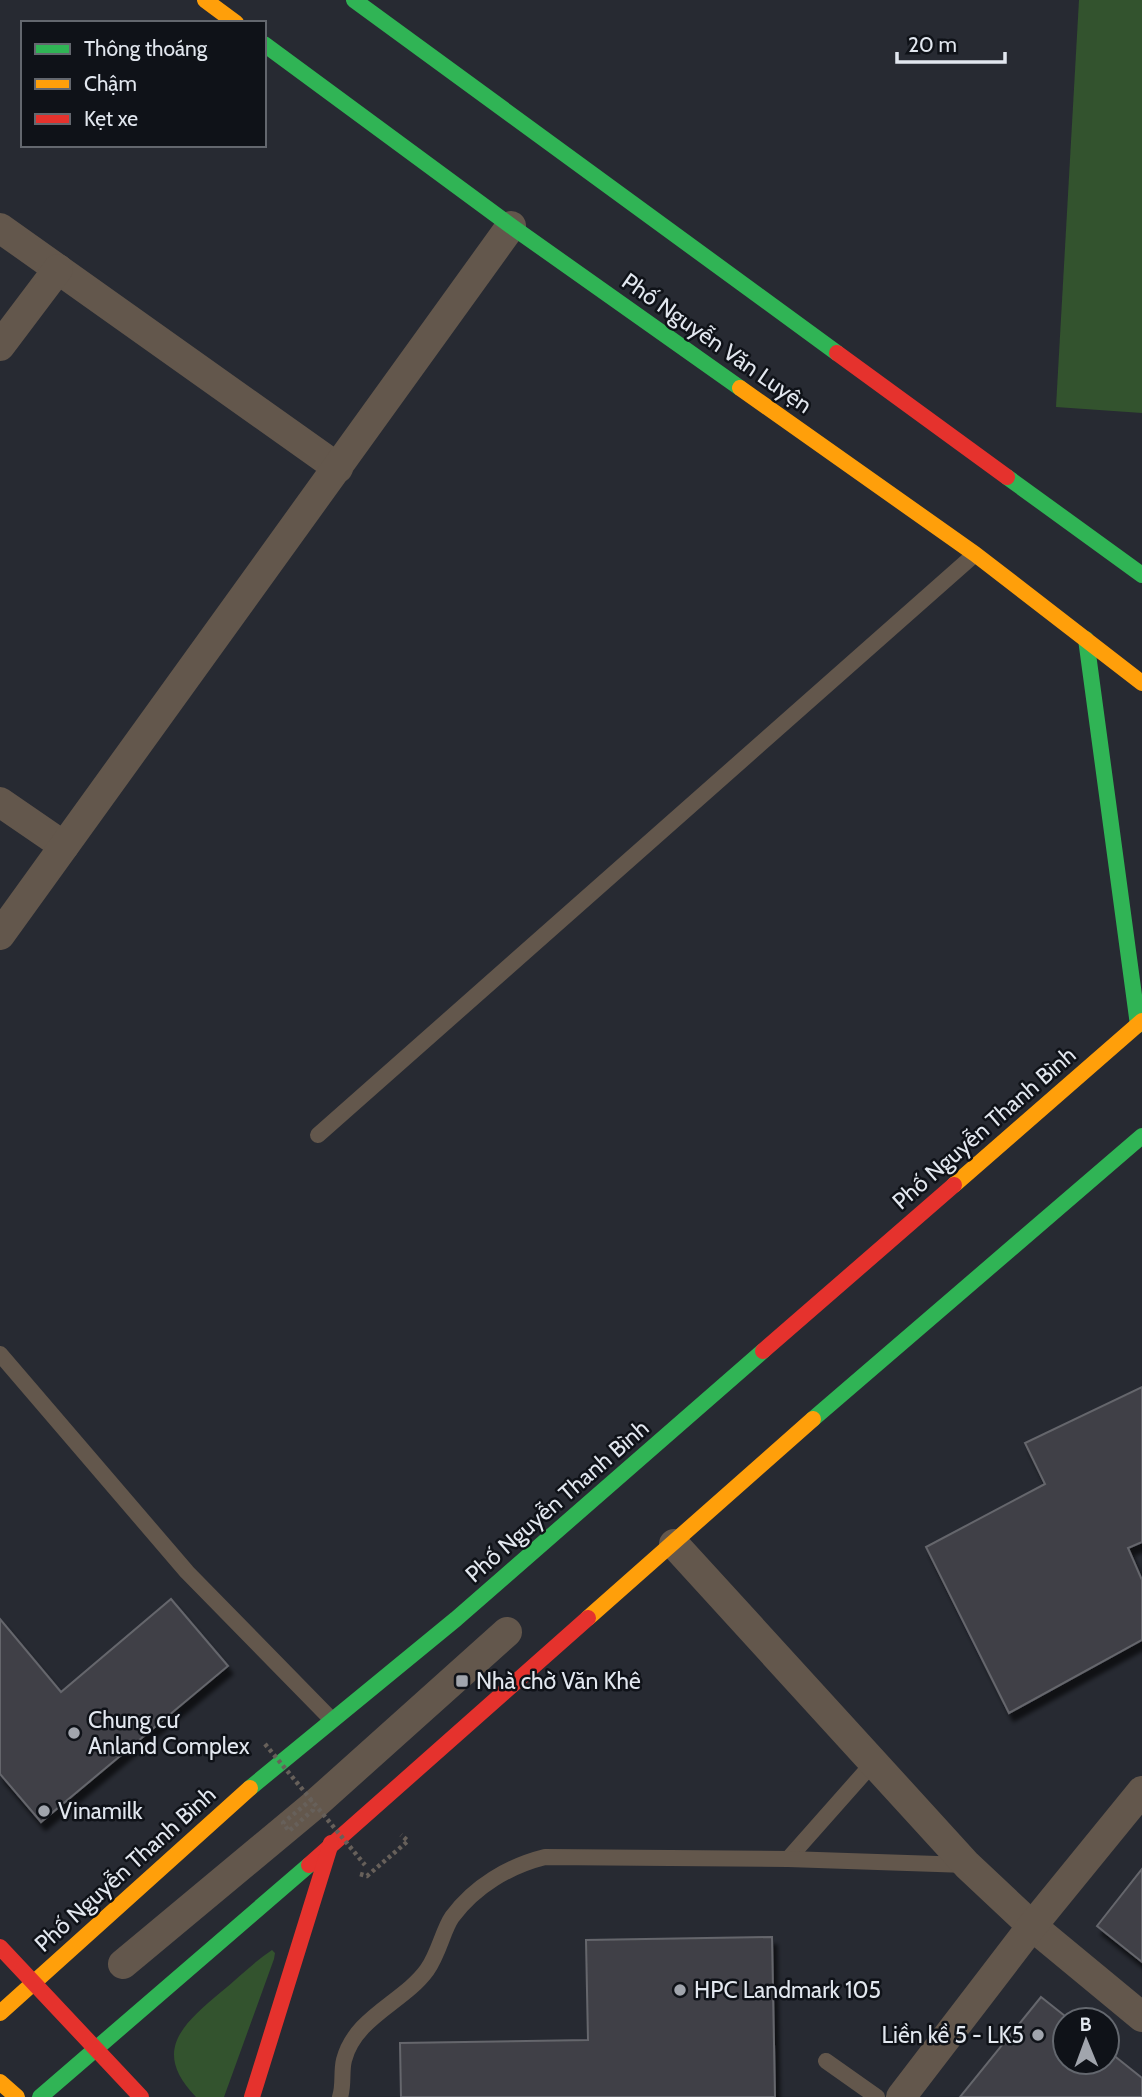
<svg xmlns="http://www.w3.org/2000/svg" width="1142" height="2097" font-family="Cabin,sans-serif">
  <defs>
    <filter id="shadow"><feDropShadow dx="4.5" dy="8" stdDeviation="2" flood-color="#0009"/></filter>
  </defs>
  <rect width="100%" height="100%" fill="#272a32"/>
  <g fill="#33532e">
    <path d="M1079,0h63v413l-86,-6z"/>
    <path d="M272,1950l3,3 -1,6 -50,138h-28c-45,-46 -13,-73 25,-105 17,-14 33,-30 51,-42z"/>
  </g>
  <g fill="#404147" stroke="#65666c" stroke-width="2" filter="url(#shadow)">
    <path d="M1142,1387v155l-14,6 14,32v60l-133,73 -83,-166 119,-63 -20,-41z"/>
    <path d="M171,1599l57,67 -187,156 -41,-48v-155l61,73z"/>
    <path d="M1142,1869v93l-45,-36z"/>
    <path d="M772,1937l3,160h-374l-1,-54 188,-3 -2,-100z"/>
    <path d="M1041,1997l29,23h-5v42h42v-12l35,28v19h-182z"/>
  </g>
  <g fill="none" stroke-linecap="round" stroke-linejoin="round">
    <path stroke="#67605a" stroke-width="4.5" stroke-dasharray="3.5 3.5" stroke-linecap="butt" d="M360,1874l7,2 41,-35 -7,-6"/>
    <g stroke="#63574c" stroke-width="16">
      <path d="M318,1135l656,-580"/>
      <path d="M0,1354l187,218 144,147"/>
      <path d="M788,1859l85,-96"/>
      <path d="M826,2061l51,36"/>
      <path d="M340,2097c4,-12 1,-25 4,-37 11,-43 60,-58 83,-90 12,-17 16,-40 25,-53 23,-31 57,-51 93,-60l243,2 179,6"/>
    </g>
    <g stroke="#63574c" stroke-width="30">
      <path d="M0,228l338,240"/>
      <path d="M0,346l58,-77"/>
      <path d="M0,802l64,44"/>
      <path d="M0,935l511,-709"/>
      <path d="M674,1544l293,321 65,61 110,91"/>
      <path d="M123,1964l191,-159 193,-173"/>
      <path d="M901,2097l131,-171 110,-135"/>
    </g>
    <g stroke="#30b455" stroke-width="16">
      <path d="M354,0l483,353"/>
      <path d="M264,44l247,182 229,162"/>
      <path d="M1007,477l135,98"/>
      <path d="M1086,639l52,386"/>
      <path d="M813,1419l329,-283"/>
      <path d="M250,1788l206,-169 307,-268"/>
      <path d="M40,2097l269,-232"/>
    </g>
    <g stroke="#ff9f0a" stroke-width="16">
      <path d="M205,0l31,23"/>
      <path d="M740,388l235,166 167,129"/>
      <path d="M954,1185l188,-164"/>
      <path d="M588,1618l225,-199"/>
      <path d="M0,2013l250,-225"/>
      <path d="M0,2082l17,15"/>
    </g>
    <g stroke="#e5322d" stroke-width="16">
      <path d="M837,353l170,124"/>
      <path d="M763,1351l191,-166"/>
      <path d="M309,1865l279,-247"/>
      <path d="M0,1947l141,150"/>
      <path d="M252,2097l79,-254"/>
    </g>
    <g stroke="#67605a" stroke-width="4.5" stroke-dasharray="3.5 3.5" stroke-linecap="butt">
      <path d="M265,1744l100,121"/>
      <path d="M312,1799l-29,24 6,8 24,-21 1,-5"/>
    </g>
  </g>
  <g fill="#a1a5ad" stroke="#0f1218" stroke-width="2.5">
    <rect x="455" y="1674" width="14" height="14" rx="3.5"/>
    <circle cx="74" cy="1733" r="7"/>
    <circle cx="44" cy="1811" r="7"/>
    <circle cx="680" cy="1990" r="7"/>
    <circle cx="1038" cy="2035" r="7"/>
  </g>
  <g text-anchor="middle" dominant-baseline="central" stroke-width="5" stroke-linejoin="round" paint-order="stroke">
    <g font-size="23" fill="#e2e7ef" stroke="#0f1218">
      <text transform="translate(717 343) rotate(35)">Phố Nguyễn Văn Luyện</text>
      <text transform="translate(984 1128) rotate(-41)">Phố Nguyễn Thanh Bình</text>
      <text transform="translate(557 1501) rotate(-41)">Phố Nguyễn Thanh Bình</text>
      <text transform="translate(125 1869) rotate(-42)">Phố Nguyễn Thanh Bình</text>
    </g>
    <g font-size="23" fill="#e2e7ef" stroke="#0f1218" text-anchor="start">
      <text x="476" y="1681">Nhà chờ Văn Khê</text>
      <text x="88" y="1720">Chung cư<tspan x="88" dy="26">Anland Complex</tspan></text>
      <text x="58" y="1811">Vinamilk</text>
      <text x="694" y="1990">HPC Landmark 105</text>
      <text x="1024" y="2035" text-anchor="end">Liền kề 5 - LK5</text>
    </g>
  </g>
  <rect x="21" y="21" width="245" height="126" fill="#0f1218" stroke="#63676e" stroke-width="2"/>
  <rect x="35" y="44" width="35" height="10" fill="#30b455" stroke="#63676e" stroke-width="2"/>
  <text x="84" y="56" font-size="21" fill="#e2e7ef">Thông thoáng</text>
  <rect x="35" y="79" width="35" height="10" fill="#ff9f0a" stroke="#63676e" stroke-width="2"/>
  <text x="84" y="91" font-size="21" fill="#e2e7ef">Chậm</text>
  <rect x="35" y="114" width="35" height="10" fill="#e5322d" stroke="#63676e" stroke-width="2"/>
  <text x="84" y="126" font-size="21" fill="#e2e7ef">Kẹt xe</text>
  <g transform="translate(1086 2041) rotate(359)"><circle r="33" fill="#0f1218" stroke="#63676e" stroke-width="2"/>
  <path d="M0-5L12 26L0 18L-12 26Z" fill="#a1a5ad"/>
  <text y="-10" font-size="19" font-weight="bold" text-anchor="middle" fill="#e2e7ef">B</text>
  </g>
  <path d="M897 52v10h108v-10" fill="none" stroke="#e2e7ef" stroke-width="3.5"/>
  <text x="908" y="52" font-size="21" fill="#e2e7ef" stroke="#0f1218" stroke-width="5" paint-order="stroke">20 m</text>
</svg>
